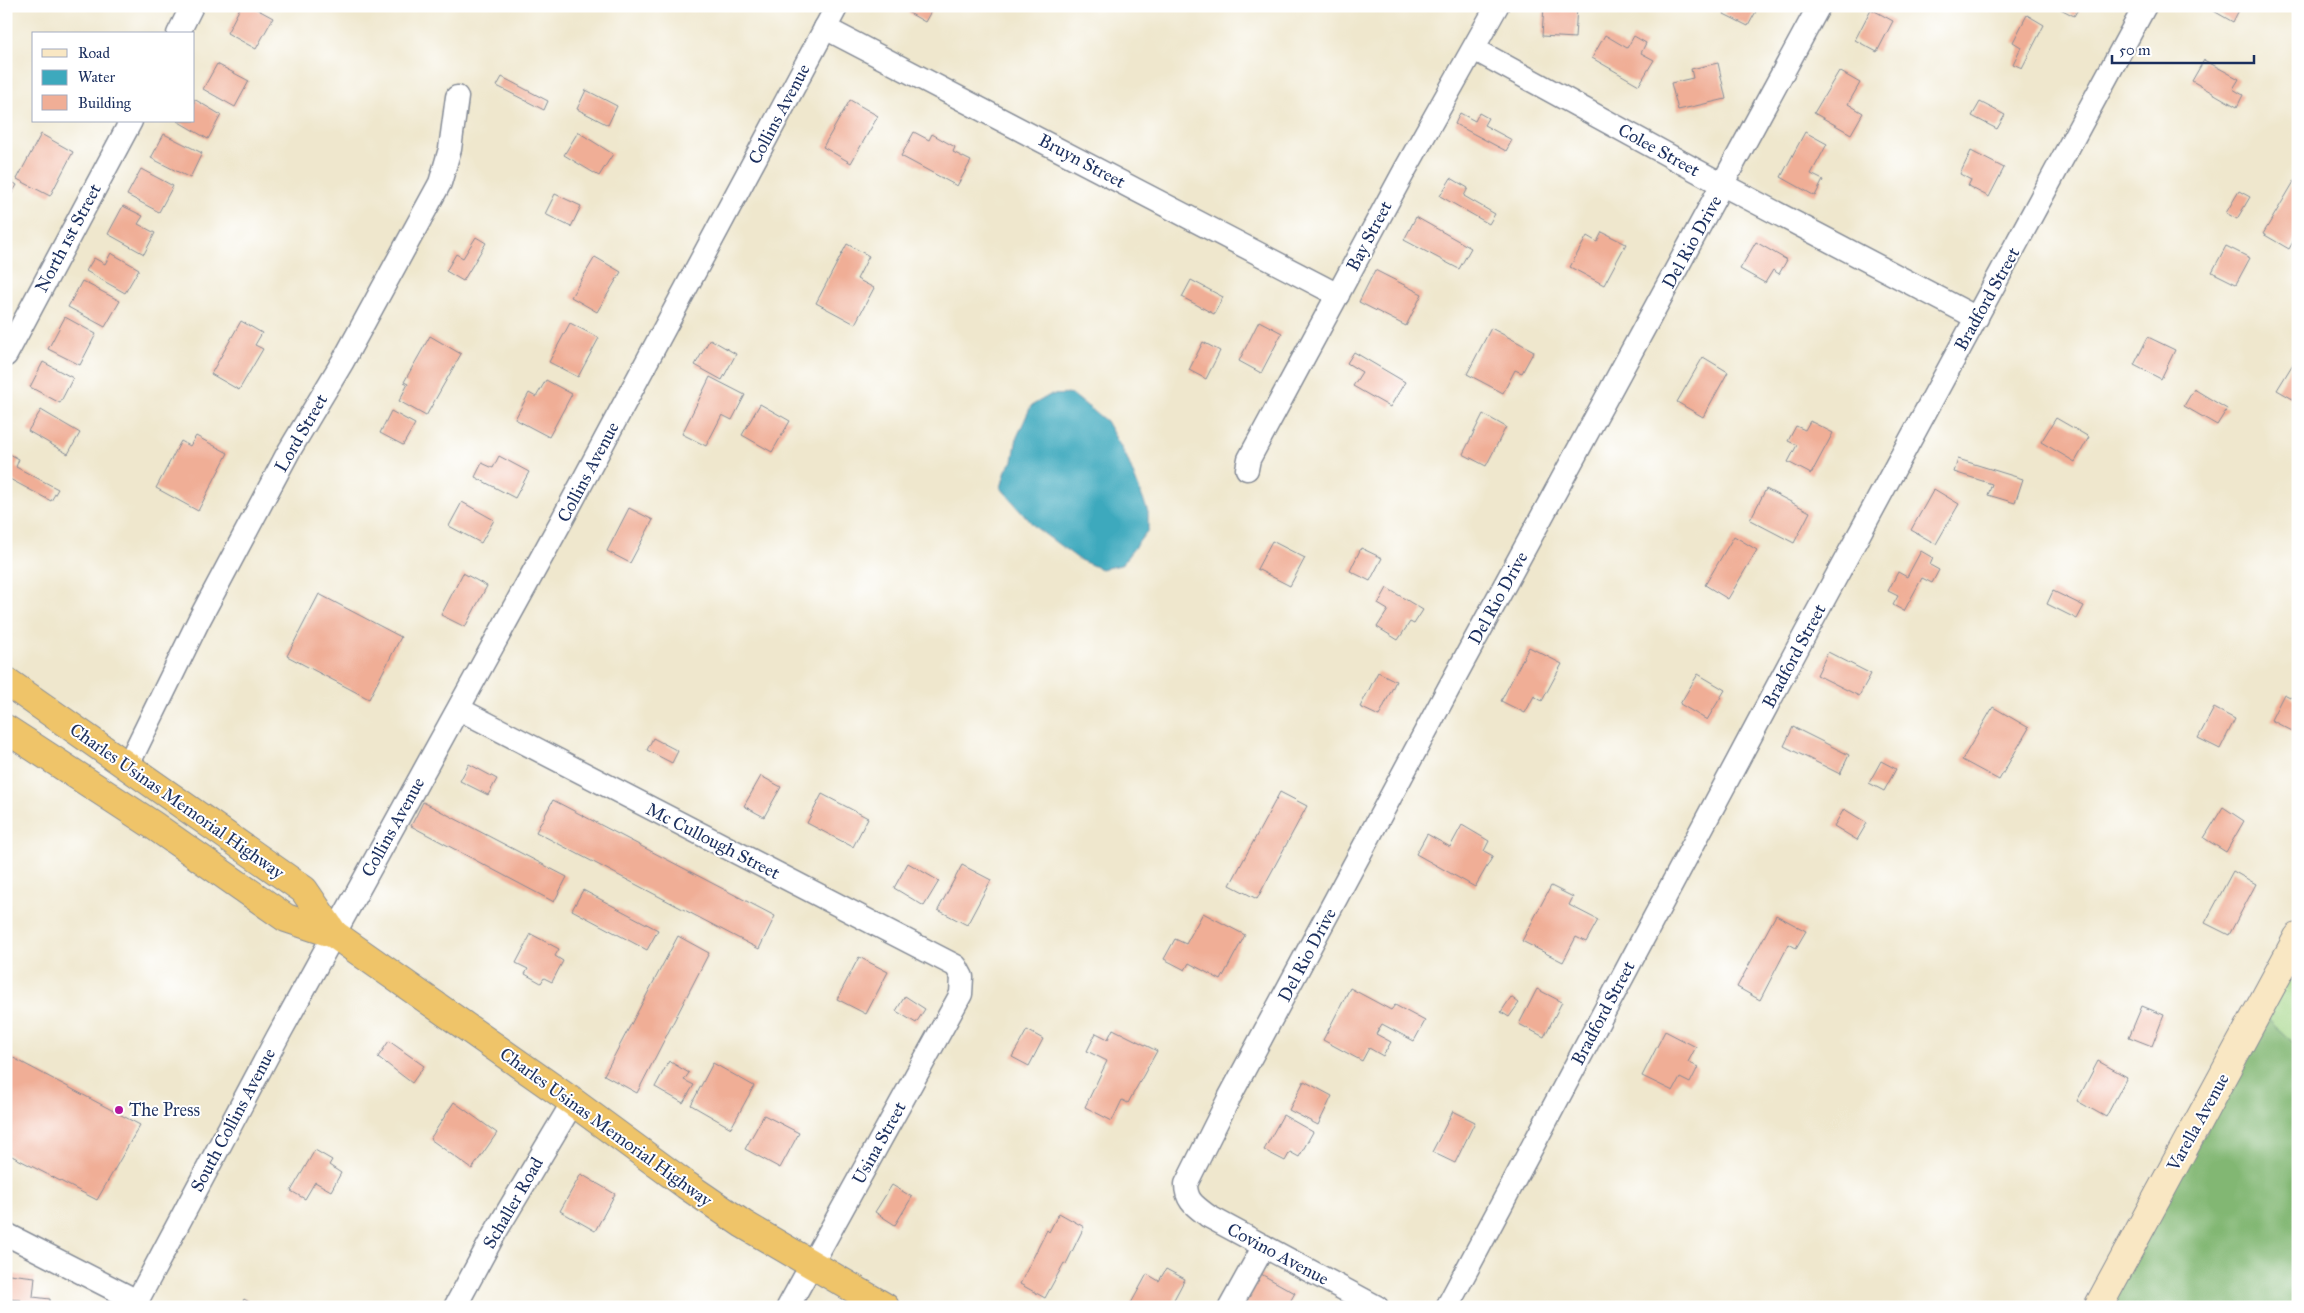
<svg xmlns="http://www.w3.org/2000/svg" width="2304" height="1313" font-family="'IM FELL Great Primer',serif">
  <rect width="100%" height="100%" fill="#fff"/>
  <filter id="ink" filterUnits="userSpaceOnUse"><feTurbulence type="fractalNoise" baseFrequency=".02" numOctaves="2"/><feDisplacementMap in="SourceGraphic" scale="10" xChannelSelector="R" yChannelSelector="G"/><feConvolveMatrix kernelMatrix="1 2 1 2 8 2 1 2 1" color-interpolation-filters="sRGB"/></filter>
  <filter id="wash" filterUnits="userSpaceOnUse"><feTurbulence type="fractalNoise" baseFrequency=".0096" numOctaves="4" result="noise"/><feDisplacementMap in="SourceGraphic" scale="20" xChannelSelector="R" yChannelSelector="G"/><feGaussianBlur stdDeviation="1.12" result="paint"/><feColorMatrix in="noise" values="0 0 0 0 0 0 0 0 0 0 0 0 0 0 0 0 0 1.4 0 .05"/><feComposite in="paint" operator="in"/></filter>
  <g filter="url(#wash)">
    <rect width="100%" height="100%" fill="#efe7cd"/>
    <path fill="#a3d686" stroke="#5f8272" d="M2298,958v89l-32,-29z"/>
    <path fill="#82b773" stroke="#4e7368" d="M2266,1018l32,29v260h-189z"/>
    <path fill="#3da9bd" stroke="#2c6c8e" d="M1072,394l34,27 21,37 21,54v18l-27,35 -20,4 -21,-9 -45,-33 -34,-39 5,-18 7,-9 4,-24 14,-31 19,-11z"/>
    <g id="blocks">
      <g fill="#f0ae96">
        <path d="M241,6h10l22,12 -17,31 -29,-16z"/>
        <path d="M897,6h37l-9,16z"/>
        <path d="M1544,6h33l-2,32 -33,-2z"/>
        <path d="M1728,6h31l-11,20 -24,-12z"/>
        <path d="M2055,6h25l-6,10z"/>
        <path d="M2214,6h27l-8,16 -21,-12z"/>
        <path d="M1871,9l22,12 -16,31 -22,-12z"/>
        <path d="M2027,15l17,10 -22,43 -9,-4 8,-17 -8,-5z"/>
        <path d="M1605,35l22,13 7,-12 12,7 -5,10 13,7 -15,25 -47,-27z"/>
        <path d="M2204,60l35,19 -6,10 10,6 -6,12 -45,-26z"/>
        <path d="M1718,63l8,36 -48,11 -7,-27 22,-5 -2,-9z"/>
        <path d="M217,64l32,17 -14,26 -32,-18z"/>
        <path d="M1839,71l21,12 -12,21 15,9 -12,21 -37,-21z"/>
        <path d="M502,77l46,24 -4,9 -47,-24z"/>
        <path d="M586,90l31,16 -9,19 -31,-16z"/>
        <path d="M194,99l27,16 -13,24 -31,-18h17z"/>
        <path d="M850,100l28,16 -27,47 -28,-16z"/>
        <path d="M1980,102l25,13 -8,14 -25,-13z"/>
        <path d="M1460,113l15,8 4,-8 9,5 -4,7 28,15 -6,11 -51,-27z"/>
        <path d="M578,132l35,22 -14,22 -35,-21z"/>
        <path d="M914,132l15,8 3,-6 23,13 -2,5 18,9 -14,25 -56,-30z"/>
        <path d="M1805,132l22,12 -16,30 12,6 -8,16 -34,-19z"/>
        <path d="M41,134l32,18 -23,44 -33,-17z"/>
        <path d="M164,134l38,19 -12,25 -39,-20z"/>
        <path d="M1971,151l33,17 -15,29 -21,-11 3,-6 -11,-6z"/>
        <path d="M141,169l32,17 -14,26 -32,-17z"/>
        <path d="M6,178l11,7 -11,18z"/>
        <path d="M1451,178l17,10 -4,8 31,18 -6,10 -49,-28z"/>
        <path d="M2295,180l3,2v51l-9,16 -26,-15z"/>
        <path d="M2239,191l11,6 -13,22 -11,-6z"/>
        <path d="M555,194l26,12 -10,21 -26,-13z"/>
        <path d="M123,206l20,10 -5,8 17,9 -11,21 -36,-20z"/>
        <path d="M1416,217l55,31 -12,21 -55,-29z"/>
        <path d="M1602,232l24,12 -22,41 -34,-18 17,-31 10,6z"/>
        <path d="M476,237l10,6 -23,38 -17,-10 10,-17 7,4z"/>
        <path d="M1756,242l31,18 -8,14 -6,-4 -8,13 -25,-14z"/>
        <path d="M847,244l22,12 -12,23 17,9 -19,36 -39,-21z"/>
        <path d="M2226,246l24,12 -14,26 -24,-12z"/>
        <path d="M111,253l28,16 -14,24 -39,-22 8,-13 11,6z"/>
        <path d="M595,257l26,15 -24,40 -26,-15z"/>
        <path d="M1375,270l47,24 -16,32 -47,-24z"/>
        <path d="M1191,280l32,17 -9,17 -32,-17z"/>
        <path d="M82,281l38,20 -15,26 -37,-20z"/>
        <path d="M65,317l31,17 -16,31 -32,-16z"/>
        <path d="M241,321l21,12 -7,12 8,4 -24,41 -28,-16z"/>
        <path d="M1259,321l23,12 -21,40 -22,-12z"/>
        <path d="M570,323l29,15 -21,39 -29,-15z"/>
        <path d="M1491,328l43,23 -12,22 -7,-3 -12,23 -36,-19z"/>
        <path d="M430,336l31,18 -35,62 -27,-15 9,-17 -4,-2z"/>
        <path d="M2148,337l27,13 -14,29 -27,-14z"/>
        <path d="M710,339l26,15 -14,26 -27,-15z"/>
        <path d="M1203,342l17,9 -14,28 -17,-9z"/>
        <path d="M1354,352l51,30 -15,25 -37,-21 9,-14 -15,-9z"/>
        <path d="M1703,357l25,15 -25,45 -26,-15z"/>
        <path d="M2296,359l2,1v42l-21,-12z"/>
        <path d="M43,362l30,16 -13,25 -30,-16z"/>
        <path d="M710,377l35,18 -13,25 -10,-5 -16,31 -24,-12z"/>
        <path d="M546,380l26,14 -23,43 -34,-18 14,-26 7,4z"/>
        <path d="M2194,389l33,20 -10,16 -33,-19z"/>
        <path d="M760,404l30,17 -18,31 -30,-17z"/>
        <path d="M41,410l39,23 -12,21 -40,-23z"/>
        <path d="M391,411l24,13 -12,21 -23,-12z"/>
        <path d="M1483,414l23,13 -20,39 -23,-12z"/>
        <path d="M2056,418l33,19 -14,25 -34,-20z"/>
        <path d="M1810,421l23,12 -22,41 -23,-12 9,-17 -9,-4 8,-15 9,4z"/>
        <path d="M196,436l32,17 -30,58 -42,-23 25,-47 9,5z"/>
        <path d="M6,452l13,7 -3,8 42,22 -7,12 -45,-24z"/>
        <path d="M499,456l30,16 -14,26 -40,-21 7,-14 11,5z"/>
        <path d="M1958,459l65,20 -8,24 -27,-8 4,-11 -38,-12z"/>
        <path d="M1766,489l44,23 -16,31 -44,-23z"/>
        <path d="M1934,489l25,15 -23,40 -25,-14z"/>
        <path d="M462,502l32,18 -13,23 -32,-17z"/>
        <path d="M629,508l24,12 -23,43 -23,-12z"/>
        <path d="M1734,536l23,14 -29,49 -23,-14z"/>
        <path d="M1272,541l33,17 -15,28 -33,-17z"/>
        <path d="M1361,548l21,10 -12,23 -20,-10z"/>
        <path d="M1921,551l12,7 -3,7 9,5 -7,13 -10,-5 -18,33 -11,-6 5,-9 -10,-5 10,-19 9,5z"/>
        <path d="M463,573l24,13 -22,41 -24,-12z"/>
        <path d="M1387,588l36,22 -9,14 -4,-2 -12,18 -21,-13 11,-17 -10,-6z"/>
        <path d="M2053,591l31,15 -7,13 -30,-15z"/>
        <path d="M319,594l82,43 -32,62 -82,-43z"/>
        <path d="M1529,647l33,17 -20,37 -8,-5 -9,17 -24,-12z"/>
        <path d="M1828,652l43,22 -12,22 -42,-21z"/>
        <path d="M1378,672l18,9 -17,35 -19,-9z"/>
        <path d="M1698,674l27,16 -18,30 -27,-16z"/>
        <path d="M2284,694l14,7v28l-2,4 -25,-13z"/>
        <path d="M1993,707l36,21 -30,52 -37,-20z"/>
        <path d="M2214,708l21,11 -15,30 -22,-11z"/>
        <path d="M1793,727l56,28 -9,19 -56,-28z"/>
        <path d="M653,738l25,13 -6,12 -25,-13z"/>
        <path d="M1881,761l15,8 -12,22 -15,-8z"/>
        <path d="M469,764l28,15 -9,16 -28,-14z"/>
        <path d="M761,776l20,11 -17,30 -20,-11z"/>
        <path d="M1280,792l27,14 -50,93 -27,-14z"/>
        <path d="M822,794l46,24 -15,29 -46,-24z"/>
        <path d="M553,800l222,116 -16,33 -223,-117z"/>
        <path d="M423,802l144,75 -13,25 -143,-76z"/>
        <path d="M2223,807l21,14 -18,31 -22,-14z"/>
        <path d="M1844,809l23,14 -10,17 -23,-14z"/>
        <path d="M1462,825l27,16 -5,10 9,5 -18,31 -59,-33 11,-20 23,13z"/>
        <path d="M908,863l31,18 -15,25 -30,-18z"/>
        <path d="M962,865l29,15 -24,45 -29,-15z"/>
        <path d="M2233,871l23,13 -27,51 -24,-12z"/>
        <path d="M1551,886l22,11 -4,8 29,15 -12,22 -10,-5 -13,25 -41,-21z"/>
        <path d="M583,890l75,40 -11,20 -75,-40z"/>
        <path d="M1203,913l42,22 -24,45 -32,-17 -4,7 -21,-11 11,-20 11,5z"/>
        <path d="M1776,915l30,16 -10,17 -7,-4 -29,56 -23,-13z"/>
        <path d="M531,934l28,15 -4,7 8,5 -11,21 -8,-4 -3,5 -16,-9 3,-5 -12,-6z"/>
        <path d="M678,936l31,17 -72,140 -33,-18z"/>
        <path d="M859,957l29,15 -22,42 -29,-15z"/>
        <path d="M1350,988l41,22 4,-5 30,16 -11,20 -32,-17 -6,10 15,8 -8,14 -14,-8 -7,13 -39,-21z"/>
        <path d="M1537,989l25,13 -18,35 -25,-13z"/>
        <path d="M905,996l20,13 -9,14 -20,-12z"/>
        <path d="M1511,997l8,6 -10,14 -8,-5z"/>
        <path d="M2142,1006l22,9 -12,31 -23,-9z"/>
        <path d="M1113,1029l44,22 -29,52 -6,-3 -10,21 -27,-14 22,-46 -20,-10 9,-18 12,6z"/>
        <path d="M1027,1030l16,9 -14,27 -17,-9z"/>
        <path d="M1665,1031l31,16 -8,15 10,5 -8,16 -10,-5 -7,13 -31,-15z"/>
        <path d="M389,1041l35,25 -12,17 -34,-26z"/>
        <path d="M6,1054l134,71 -43,75 -91,-47z"/>
        <path d="M669,1061l20,12 -5,7 10,5 -11,18 -28,-16z"/>
        <path d="M2098,1061l29,16 -21,40 -29,-16z"/>
        <path d="M713,1063l41,23 -23,42 -40,-23z"/>
        <path d="M1304,1081l28,15 -14,29 -29,-15z"/>
        <path d="M454,1102l43,31 -25,36 -42,-30z"/>
        <path d="M1453,1111l22,11 -20,41 -23,-11z"/>
        <path d="M764,1115l35,18 -19,35 -35,-19z"/>
        <path d="M1283,1115l30,17 -14,25 -9,-5 -5,9 -21,-11z"/>
        <path d="M315,1150l17,10 -3,5 12,8 -10,18 -16,-9 -10,17 -14,-8z"/>
        <path d="M581,1174l34,20 -20,37 -35,-20z"/>
        <path d="M892,1185l20,12 -17,28 -20,-13z"/>
        <path d="M1059,1213l25,14 -18,37 -2,-1 -19,35 -25,-14 27,-54 2,2z"/>
        <path d="M1166,1269l19,10 -15,28h-41l18,-33 12,7z"/>
        <path d="M9,1274l26,3 -2,20 17,2v8h-30l1,-7 -14,-1z"/>
        <path d="M1261,1274l34,19 -8,14h-44z"/>
        <path d="M244,1299l14,8h-18z"/>
      </g>
    </g>
  </g>
  <g filter="url(#ink)">
    <use href="#blocks" fill-opacity="0" stroke="#858b96" stroke-width="1"/>
    <g fill="none" stroke-linecap="round" stroke-linejoin="round">
      <g stroke="#858b96" stroke-width="25">
        <g id="street">
          <path d="M825,28l513,267"/>
          <path d="M178,34l14,-28"/>
          <path d="M1474,49l249,136 254,133"/>
          <path d="M6,355l125,-234"/>
          <path d="M1247,469l2,-10 157,-291 91,-162"/>
          <path d="M459,709l497,257 6,11 -1,17 -173,313"/>
          <path d="M128,765l71,-145 90,-169 54,-90 97,-178 10,-34 7,-52"/>
          <path d="M6,1234l131,67"/>
          <path d="M134,1307l143,-269 285,-518 275,-514"/>
          <path d="M455,1307l41,-76 77,-129"/>
          <path d="M1230,1307l34,-61"/>
          <path d="M1377,1307l-169,-91c-13,-10 -22,-15 -22,-32l43,-86 222,-414 368,-678"/>
          <path d="M1447,1307l356,-669 342,-632"/>
        </g>
      </g>
      <g stroke="#858b96" stroke-width="30">
        <path id="secondary" d="M2098,1307l200,-370"/>
      </g>
      <g stroke="#858b96" stroke-width="30">
        <g id="highway">
          <path d="M6,681l298,209 30,44"/>
          <path d="M6,729l147,96 133,93 48,16 239,168 113,83 57,39 142,83"/>
        </g>
      </g>
      <use href="#street" stroke="#fff" stroke-width="22"/>
      <use href="#secondary" stroke="#f9e7c3" stroke-width="28"/>
      <use href="#highway" stroke="#efc469" stroke-width="28"/>
    </g>
  </g>
  <circle fill="#b5179e" stroke="#fff" stroke-width="2" cx="119" cy="1110" r="5"/>
  <g text-anchor="middle" dominant-baseline="central" stroke-width="4" stroke-linejoin="round" paint-order="stroke">
    <g font-size="18" fill="#1b2f5e" stroke="#fff">
      <text transform="translate(779 114) rotate(-62)">Collins Avenue</text>
      <text transform="translate(1659 150) rotate(29)">Colee Street</text>
      <text transform="translate(1082 161) rotate(28)">Bruyn Street</text>
      <text transform="translate(1369 236) rotate(-62)">Bay Street</text>
      <text transform="translate(68 238) rotate(-62)">North 1st Street</text>
      <text transform="translate(1692 242) rotate(-61)">Del Rio Drive</text>
      <text transform="translate(1987 299) rotate(-61)">Bradford Street</text>
      <text transform="translate(301 433) rotate(-60)">Lord Street</text>
      <text transform="translate(588 472) rotate(-62)">Collins Avenue</text>
      <text transform="translate(1498 598) rotate(-61)">Del Rio Drive</text>
      <text transform="translate(1794 656) rotate(-62)">Bradford Street</text>
      <text transform="translate(177 801) rotate(35)">Charles Usinas Memorial Highway</text>
      <text transform="translate(393 827) rotate(-61)">Collins Avenue</text>
      <text transform="translate(713 841) rotate(27)">Mc Cullough Street</text>
      <text transform="translate(1307 955) rotate(-62)">Del Rio Drive</text>
      <text transform="translate(1603 1013) rotate(-62)">Bradford Street</text>
      <text transform="translate(233 1120) rotate(-62)">South Collins Avenue</text>
      <text transform="translate(2198 1122) rotate(-61)">Varella Avenue</text>
      <text transform="translate(606 1127) rotate(36)">Charles Usinas Memorial Highway</text>
      <text transform="translate(879 1143) rotate(-61)">Usina Street</text>
      <text transform="translate(513 1203) rotate(-60)">Schaller Road</text>
      <text transform="translate(1278 1254) rotate(28)">Covino Avenue</text>
    </g>
    <g font-size="18" fill="#1b2f5e" stroke="#fff" text-anchor="start">
      <text x="129" y="1110">The Press</text>
    </g>
  </g>
  <rect width="2304" height="1313" fill="none" stroke="#fff" stroke-width="25"/>
  <rect x="32" y="32" width="162" height="90" fill="#ffffff" stroke="#a4acbf"/>
  <rect x="42" y="49" width="25" height="8" fill="#f9e7c3" stroke="#a4acbf"/>
  <text x="78" y="58" font-size="15" fill="#1b2f5e">Road</text>
  <rect x="42" y="70" width="25" height="15" fill="#3da9bd" stroke="#a4acbf"/>
  <text x="78" y="82" font-size="15" fill="#1b2f5e">Water</text>
  <rect x="42" y="95" width="25" height="15" fill="#f0ae96" stroke="#a4acbf"/>
  <text x="78" y="108" font-size="15" fill="#1b2f5e">Building</text>
  <path d="M2112 55v8h142v-8" fill="none" stroke="#1b2f5e" stroke-width="2.5"/>
  <text x="2119" y="55" font-size="15" fill="#1b2f5e" stroke="#ffffff" stroke-width="4" paint-order="stroke">50 m</text>
</svg>
